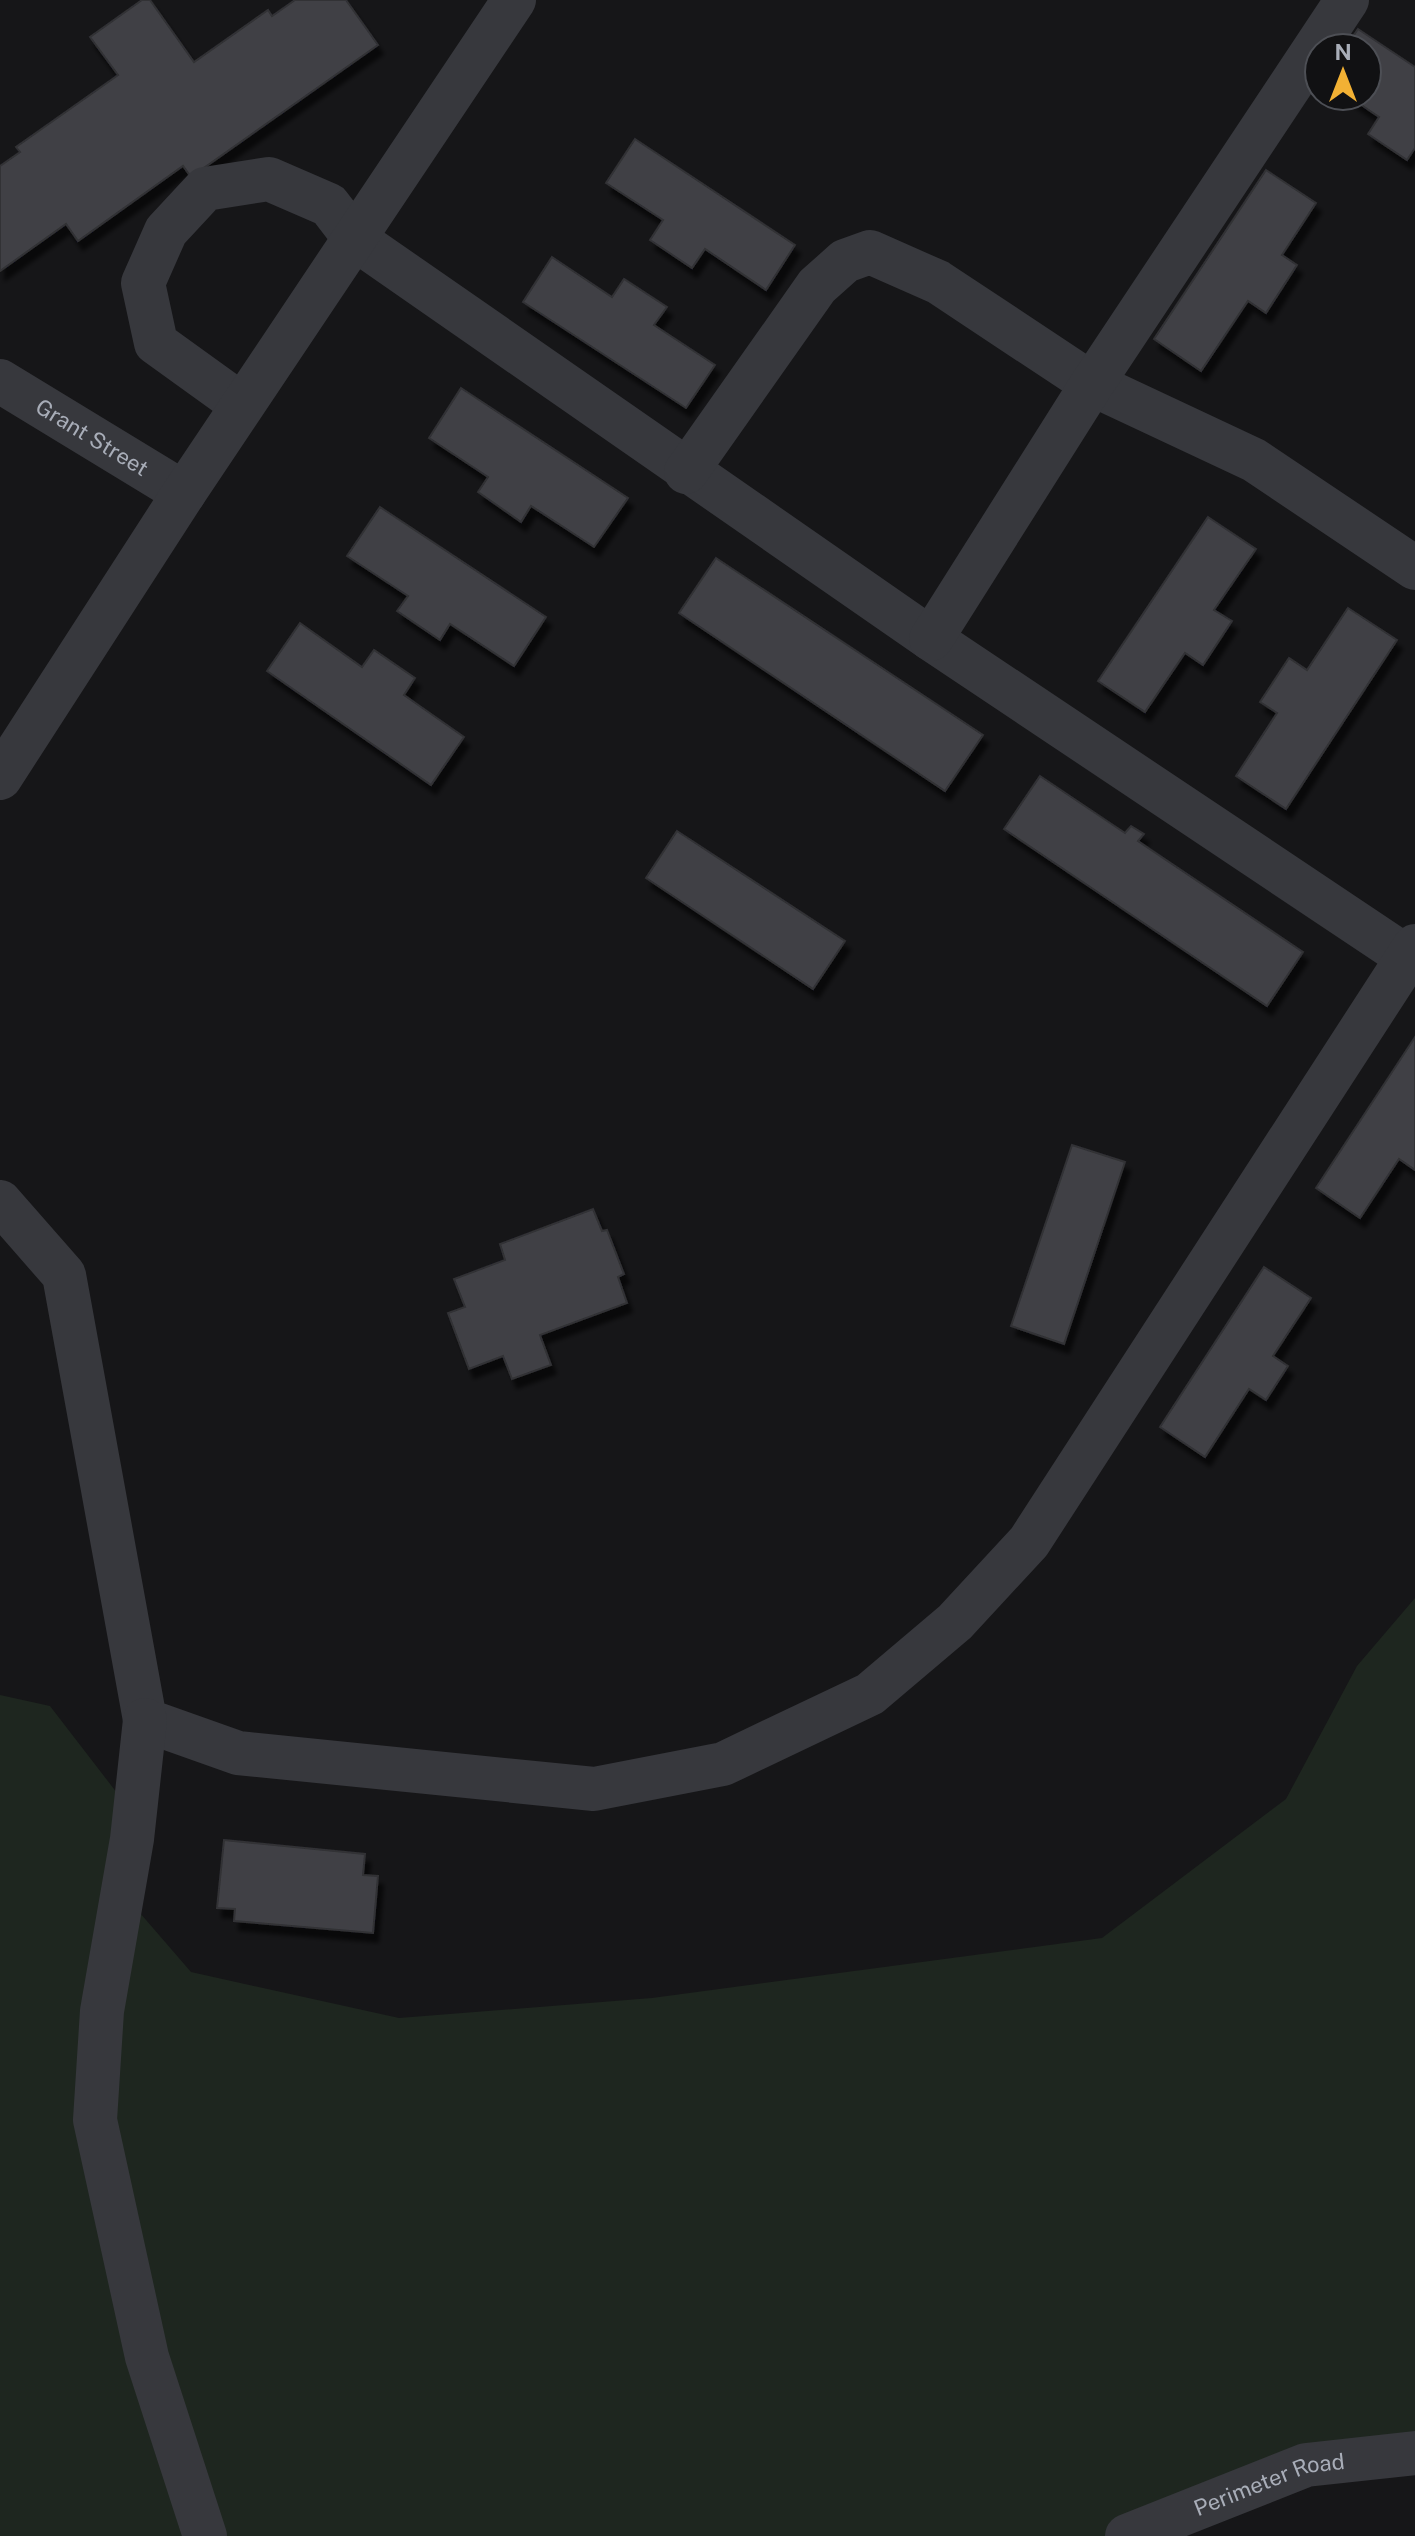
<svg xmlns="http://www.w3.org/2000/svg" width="1415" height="2536" font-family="'Public Sans',sans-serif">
  <defs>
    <filter id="shadow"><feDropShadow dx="5" dy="9" stdDeviation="2" flood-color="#0009"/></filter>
  </defs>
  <rect width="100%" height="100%" fill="#161618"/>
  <path fill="#1e261f" d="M1415,1598v875l-116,9 -126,54h-1173v-841l50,11 74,96 16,111 51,59 208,46 253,-20 450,-60 184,-139 71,-133z"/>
  <g fill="#404145" stroke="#303034" stroke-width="2" filter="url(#shadow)">
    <path d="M142,0h8l44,62 74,-52 4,6 23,-16h51l32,45 -187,132 -8,-11 -105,75 -12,-17 -66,47v-105l20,-14 -4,-5 102,-72 -28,-38z"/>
    <path d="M1358,29l57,38v81l-8,12 -39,-26 11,-17 -31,-21h19v-48h-22z"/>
    <path d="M635,139l160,106 -29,45 -61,-41 -13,19 -42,-28 13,-20 -57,-37z"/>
    <path d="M1266,170l50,33 -34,52 15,10 -31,48 -18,-12 -47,70 -47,-32z"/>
    <path d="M552,257l60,40 12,-18 43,28 -13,18 61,40 -29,43 -163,-106z"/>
    <path d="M461,388l167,110 -34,49 -63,-41 -10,16 -43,-30 10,-15 -59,-39z"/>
    <path d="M380,507l166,110 -32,49 -64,-42 -10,16 -43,-29 11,-15 -61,-40z"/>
    <path d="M1208,517l48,32 -42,61 18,11 -29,44 -18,-12 -40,59 -47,-31z"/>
    <path d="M716,558l267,177 -38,56 -266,-178z"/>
    <path d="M1348,608l49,32 -111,169 -50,-33 41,-63 -17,-11 29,-44 18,12z"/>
    <path d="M300,623l62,44 12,-17 41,28 -11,17 60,42 -33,48 -164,-114z"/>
    <path d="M1040,776l85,57 6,-7 13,8 -6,7 165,111 -36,54 -263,-177z"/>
    <path d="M677,831l168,110 -32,48 -167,-111z"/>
    <path d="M1415,1037v133l-16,-11 -39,59 -44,-30z"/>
    <path d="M1072,1145l53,17 -61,182 -53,-18z"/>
    <path d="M593,1209l9,22 5,-1 17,44 -6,3 9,26 -87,32 11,30 -39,14 -9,-23 -34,13 -21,-56 17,-6 -11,-28 51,-19 -5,-16z"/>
    <path d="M1264,1267l47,31 -38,58 15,10 -22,34 -17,-11 -44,68 -45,-30z"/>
    <path d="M224,1840l141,14 -2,21 15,1 -5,57 -139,-12 1,-12 -18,-1z"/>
  </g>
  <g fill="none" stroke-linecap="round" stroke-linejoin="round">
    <g stroke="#37383d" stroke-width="44">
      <path id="s1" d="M0,381l184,112"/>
      <path d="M242,405l-86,-62 -13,-60 23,-52 39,-42 64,-10 60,26 26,34 576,400 476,318"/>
      <path d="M686,472l131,-186 28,-25 25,-9 68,30 154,102 162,76 161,108"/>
      <path d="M931,639l161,-255 255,-384"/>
      <path d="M0,778l184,-285 330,-493"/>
      <path d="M0,1202l64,73 81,445 93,33 356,36 129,-25 147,-70 85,-72 74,-80 386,-596"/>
      <path d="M145,1720l-13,119 -30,172 -7,109 52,237 58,179"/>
      <path id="s2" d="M1127,2536l179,-71 109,-12"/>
    </g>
  </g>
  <g text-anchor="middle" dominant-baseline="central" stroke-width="6" stroke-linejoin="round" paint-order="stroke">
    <g font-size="22" fill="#a8adb8" stroke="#111113">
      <text stroke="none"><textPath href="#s1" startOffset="108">Grant Street</textPath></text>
      <text stroke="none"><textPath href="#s2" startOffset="152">Perimeter Road</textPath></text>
    </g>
  </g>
  <g transform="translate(1343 72)"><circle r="38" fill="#111113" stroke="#4d4f55" stroke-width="2"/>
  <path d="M0-6L14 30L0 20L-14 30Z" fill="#f2b134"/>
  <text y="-12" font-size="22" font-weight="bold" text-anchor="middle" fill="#a8adb8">N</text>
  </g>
</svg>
